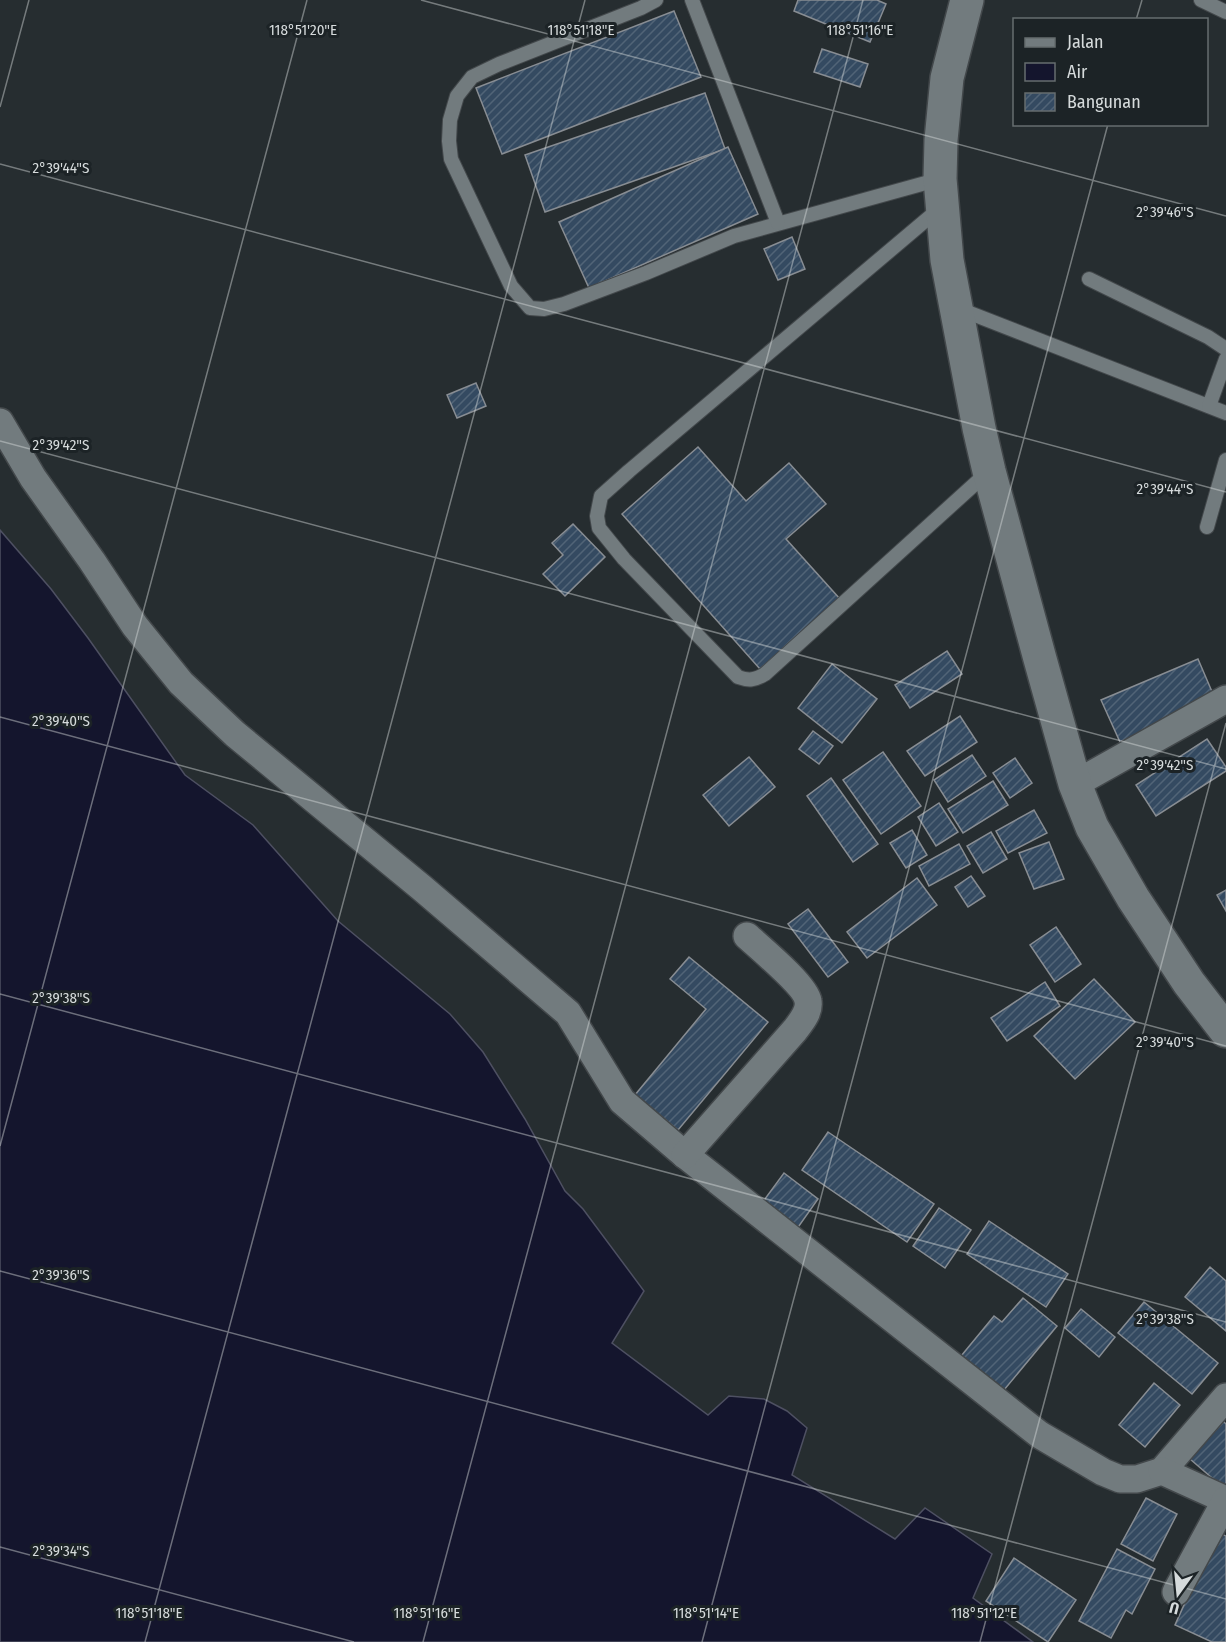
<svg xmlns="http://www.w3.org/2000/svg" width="1226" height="1642" font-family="'Fira Sans Condensed',sans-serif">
  <defs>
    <pattern id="building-hatch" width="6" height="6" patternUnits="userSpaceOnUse" patternTransform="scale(1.5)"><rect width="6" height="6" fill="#344a61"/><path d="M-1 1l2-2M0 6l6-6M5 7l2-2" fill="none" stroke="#516477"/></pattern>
  </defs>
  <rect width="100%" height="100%" fill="#262d30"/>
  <path fill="#14152d" stroke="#4e5062" stroke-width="1.5" d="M0,530l51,59 37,49 97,137 68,50 85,96 112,93 33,38 42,67 40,72 18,18 61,82 -32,52 96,72 21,-19 35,3 23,12 20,17 -15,47 103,64 30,-31 67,46 -19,44 60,44h-1033z"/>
  <g fill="url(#building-hatch)" stroke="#888d93" stroke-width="1.5">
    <path d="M798,0h79l9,4 -16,38 -76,-31z"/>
    <path d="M674,11l27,66 -199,77 -26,-66z"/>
    <path d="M822,49l46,15 -8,23 -46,-15z"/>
    <path d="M705,93l20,56 -180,63 -20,-57z"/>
    <path d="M728,147l30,67 -169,74 -30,-66z"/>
    <path d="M792,237l13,32 -27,11 -14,-31z"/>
    <path d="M476,383l10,23 -29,12 -10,-23z"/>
    <path d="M698,447l48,54 43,-38 37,41 -40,35 54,60 -80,70 -138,-155z"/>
    <path d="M573,524l32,33 -40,39 -22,-22 20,-19 -11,-12z"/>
    <path d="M947,651l15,23 -52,34 -15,-23z"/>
    <path d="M1198,659l18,42 -96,41 -19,-42z"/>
    <path d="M832,664l45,35 -35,44 -44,-35z"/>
    <path d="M960,716l17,26 -52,34 -18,-25z"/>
    <path d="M813,731l20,15 -14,18 -20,-15z"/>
    <path d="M1207,739l19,28v4l-70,45 -20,-31z"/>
    <path d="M883,752l38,54 -40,28 -38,-54z"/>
    <path d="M972,755l14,21 -38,26 -14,-22z"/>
    <path d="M749,757l26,30 -46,39 -26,-31z"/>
    <path d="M1015,758l17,25 -22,15 -17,-25z"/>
    <path d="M831,778l47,66 -25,18 -46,-66z"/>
    <path d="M993,781l15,24 -45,28 -15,-24z"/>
    <path d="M939,803l19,29 -22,14 -18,-29z"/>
    <path d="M1034,810l13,23 -39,20 -12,-22z"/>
    <path d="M912,830l15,25 -21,13 -16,-25z"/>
    <path d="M991,832l16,27 -24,14 -16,-27z"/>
    <path d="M1049,842l15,37 -30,10 -15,-36z"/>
    <path d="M959,844l11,20 -41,22 -10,-20z"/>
    <path d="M971,876l14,20 -17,11 -13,-20z"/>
    <path d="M917,878l20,27 -70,53 -20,-26z"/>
    <path d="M1226,890v21l-9,-16z"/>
    <path d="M808,909l40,53 -20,15 -40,-53z"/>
    <path d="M1056,927l25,37 -26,18 -25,-37z"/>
    <path d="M689,957l79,65 -90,108 -43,-35 71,-86 -36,-30z"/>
    <path d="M1094,979l41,43 -60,57 -41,-43z"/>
    <path d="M1045,982l15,24 -53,35 -16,-23z"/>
    <path d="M828,1132l106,72 -27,38 -105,-72z"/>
    <path d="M784,1173l34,26 -24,34 -35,-26z"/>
    <path d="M939,1208l32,22 -26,38 -32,-22z"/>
    <path d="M989,1221l79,53 -22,33 -79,-53z"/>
    <path d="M1210,1267l16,14v50l-41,-34z"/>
    <path d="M1023,1298l34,28 -58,70 -42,-35 37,-45 8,6z"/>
    <path d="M1144,1302l74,61 -26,31 -74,-61z"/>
    <path d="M1081,1309l34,28 -16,20 -34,-29z"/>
    <path d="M1154,1383l26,22 -35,42 -26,-22z"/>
    <path d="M1223,1421l3,3v66l-36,-31z"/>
    <path d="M1146,1498l31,16 -24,47 -32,-17z"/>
    <path d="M1217,1532l9,4v106h-14l-37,-17z"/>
    <path d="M1117,1549l38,20 -23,45 -6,-4 -15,28 -32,-17z"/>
    <path d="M1014,1558l62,42 -28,42 -62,-41z"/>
  </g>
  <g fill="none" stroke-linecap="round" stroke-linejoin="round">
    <g stroke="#43484b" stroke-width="16">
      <g id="service">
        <path d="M656,0l-15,8 -142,56 -27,13 -15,19 -7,24 -1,21 2,18 60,127 19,22 14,1 20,-5 82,-31 88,-37 206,-57"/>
        <path d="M692,0l86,223"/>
        <path d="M1201,0l25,12"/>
        <path d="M939,209l-310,262 -28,25 -4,20 2,12 25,31 114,118c11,4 17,3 27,-3l223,-202"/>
        <path d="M1089,279l119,58 18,12"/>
        <path d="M957,308l269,105"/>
        <path d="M1209,406l17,-47"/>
        <path d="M1207,527l19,-67"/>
      </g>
    </g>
    <g stroke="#43484b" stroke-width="30">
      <g id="minor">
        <path d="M0,422l33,56 59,83 43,65 46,57 54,51 187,154 146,125 54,88 63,54 355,280 63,37 17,7h17l25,-8 64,-74"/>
        <path d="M1075,784l151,-85"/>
        <path d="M685,1155l110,-125c6,-8 15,-18 13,-29 -2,-15 -48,-53 -61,-65"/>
        <path d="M1162,1471l64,29"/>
        <path d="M1176,1592l50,-92"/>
      </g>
    </g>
    <g stroke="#43484b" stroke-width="36">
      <path id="tertiary" d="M967,0l-20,78 -6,62 -1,39 7,81 32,168 10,43 51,188 35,125 17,43 41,71 56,85 37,48"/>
    </g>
    <use href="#service" stroke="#727b7e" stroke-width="14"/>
    <use href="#minor" stroke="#727b7e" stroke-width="27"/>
    <use href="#tertiary" stroke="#727b7e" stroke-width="33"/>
  </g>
  <path fill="none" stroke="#d6dbdc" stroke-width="1.5" stroke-opacity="0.45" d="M421,0l805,216M1136,20l6,-20M0,107l29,-107M0,164l1226,328M0,441l1226,328M0,717l1226,329M0,994l1226,328M0,1146l307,-1146M0,1271l1226,328M0,1547l354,95M145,1642l440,-1642M423,1642l440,-1642M702,1642l406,-1518M980,1642l246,-919"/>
  <g font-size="15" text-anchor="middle" fill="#d6dbdc" stroke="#1c2326" stroke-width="6" stroke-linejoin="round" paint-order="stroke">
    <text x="303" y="35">118°51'20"E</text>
    <text x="581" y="35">118°51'18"E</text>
    <text x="860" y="35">118°51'16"E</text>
    <text x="61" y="173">2°39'44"S</text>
    <text x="1165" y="217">2°39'46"S</text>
    <text x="61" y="450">2°39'42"S</text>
    <text x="1165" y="494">2°39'44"S</text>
    <text x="61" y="726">2°39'40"S</text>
    <text x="1165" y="770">2°39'42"S</text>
    <text x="61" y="1003">2°39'38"S</text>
    <text x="1165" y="1047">2°39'40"S</text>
    <text x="61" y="1280">2°39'36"S</text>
    <text x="1165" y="1324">2°39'38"S</text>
    <text x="61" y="1556">2°39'34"S</text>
    <text x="149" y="1618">118°51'18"E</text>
    <text x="427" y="1618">118°51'16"E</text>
    <text x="706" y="1618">118°51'14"E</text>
    <text x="984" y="1618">118°51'12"E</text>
  </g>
  <rect x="1013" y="18" width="195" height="108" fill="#1c2326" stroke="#666d6f" stroke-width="1.5"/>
  <rect x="1025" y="38" width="30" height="9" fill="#727b7e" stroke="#666d6f" stroke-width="1.5"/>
  <text x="1067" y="48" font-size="18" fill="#d6dbdc">Jalan</text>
  <rect x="1025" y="63" width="30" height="18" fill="#14152d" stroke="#666d6f" stroke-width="1.5"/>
  <text x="1067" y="78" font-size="18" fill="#d6dbdc">Air</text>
  <rect x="1025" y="93" width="30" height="18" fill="url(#building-hatch)" stroke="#666d6f" stroke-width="1.5"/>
  <text x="1067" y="108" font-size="18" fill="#d6dbdc">Bangunan</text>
  <g transform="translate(1178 1594) rotate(195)" stroke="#1c2326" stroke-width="4.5" paint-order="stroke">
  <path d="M0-4.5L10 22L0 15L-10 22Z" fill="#d6dbdc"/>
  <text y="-9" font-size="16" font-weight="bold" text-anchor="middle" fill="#d6dbdc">U</text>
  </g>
</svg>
